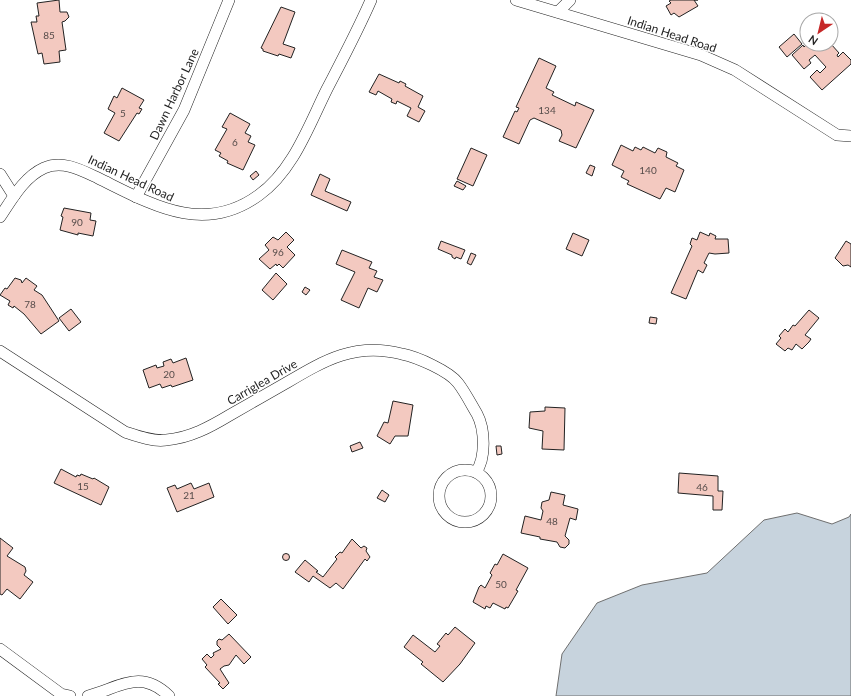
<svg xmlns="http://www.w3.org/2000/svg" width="851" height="696" font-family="Lato,sans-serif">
  <rect width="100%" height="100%" fill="#fff"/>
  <path fill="#c7d3dd" stroke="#6f6f6f" d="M797,513l35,11 17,-7 2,-3v182h-295l6,-42 35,-51 45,-18 65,-12 57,-53z"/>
  <g fill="#f3c9c0" stroke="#222">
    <path d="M59,0l1,12h7l2,5 -4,4 -3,1 4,28 -7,1 1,11 -16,2 -2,-11 -4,1 -7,-32h6l-1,-6h3l-2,-13z"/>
    <path d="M671,0h27h-4l4,6 -19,11 -5,-4 -3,2 -5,-9 5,-3 -2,-2z"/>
    <path d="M281,7l14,5 -12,32 12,4 -4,10 -12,-4 -1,2 -15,-5v-2l-2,-1z"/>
    <path d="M794,34l8,10 -15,13 -8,-10z"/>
    <path d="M807,44l22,1 2,-1 8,9 -2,2 1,2 5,-5 8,8v4l-29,26 -12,-13 7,-7 3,3 6,-6 -11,-12 -6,5 2,3 -7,6 -12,-14 11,-10 1,2z"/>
    <path d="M539,58l17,8 -10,22 8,4 -2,3 23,11 1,-4 18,8 -18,38 -17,-7 3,-6 -1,-5 -27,-12 -4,2 -11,24 -16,-7 12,-26 2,1 2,-4 -3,-1z"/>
    <path d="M379,74l20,9 1,-2 6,3 -1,2 18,10 -5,11 7,4 -6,11 -12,-6 4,-8 -14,-7 -1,3 -5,-2 1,-3 -14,-8 -2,4 -7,-3z"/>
    <path d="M122,88l22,12 -5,8 3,1 -3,5 -2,-1 -18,28 -15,-8 11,-20 -7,-4 6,-13 3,2z"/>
    <path d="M230,113l20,11 -5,9 6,3 -3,6 7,3 -12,25 -16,-7 1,-2 -9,-5 2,-3 -6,-3 12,-21 -5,-2z"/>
    <path d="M621,145l12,6 2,-4 6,3 2,-3 12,6 3,-5 9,4 -1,5 12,6 -2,3 8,4 -9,22 -9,-4 -6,11 -33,-15 2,-3 -8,-4 3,-6 -12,-6z"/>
    <path d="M471,148l16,7 -14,31 -16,-7z"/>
    <path d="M590,165l5,2 -3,9 -6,-3z"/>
    <path d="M256,171l3,4 -6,5 -3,-4z"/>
    <path d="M320,174l10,5 -5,12 26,11 -4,9 -36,-16z"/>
    <path d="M457,181l9,5 -3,4 -9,-4z"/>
    <path d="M64,208l27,5 -1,7 6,1 -3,15 -15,-3v2l-18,-5 3,-13 -2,-1z"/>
    <path d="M286,232l8,8 -7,7 8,8 -12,13 -4,-4 -2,2 -1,-2 -6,5 -11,-10 10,-9 -4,-5 8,-8 5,3z"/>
    <path d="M700,232l9,4 1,-3 6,3 -1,3h13l1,14 -14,1 -6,-1 -5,10 3,2 -4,8 -5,-3 -12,29 -15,-6 21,-47 -2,-2 2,-6 5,2z"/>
    <path d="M573,233l16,7 -7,16 -16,-7z"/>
    <path d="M441,241l24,9 -4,9 -5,-2 -1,2 -3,-2v-2l-14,-6z"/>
    <path d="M846,241l5,3v23l-3,-2 -5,1 -8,-8z"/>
    <path d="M342,250l30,12 -3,6 8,3 -3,6 9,3 -6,12 -9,-4 -9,20 -18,-8 14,-28 -19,-8z"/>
    <path d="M471,253l5,2 -5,10 -4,-2z"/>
    <path d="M276,273l11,11 -14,16 -11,-10z"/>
    <path d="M15,278l6,2 1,3 4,-5 11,8 -3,4 8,5 17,26 -18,13 -17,-20 -10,-8 -1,2 -5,-3 2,-4 -10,-6 5,-7 2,1z"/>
    <path d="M305,287l5,3 -4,5 -4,-3z"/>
    <path d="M71,309l10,13 -12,9 -10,-13z"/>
    <path d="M809,310l10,8 -14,17 6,4 -2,3 -7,7 -6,-5 -4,6 -4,-2 -3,3 -9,-7 5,-6 -2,-2 6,-7 3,3 5,-7 2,1z"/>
    <path d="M650,317l7,1 -1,6 -7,-1z"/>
    <path d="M186,358l7,22 -21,7 -1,-2 -9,3 -2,-4 -11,4 -6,-18 13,-5 1,3 7,-2 -1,-4 8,-3 2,4z"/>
    <path d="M393,401l20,4 -5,31h-13l-5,8 -13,-8 7,-14 4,1z"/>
    <path d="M545,407l20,1 -1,42 -22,-1 1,-18 -14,-3 1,-16 15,-1z"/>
    <path d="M360,442l3,6 -11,4 -2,-6z"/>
    <path d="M496,446h5l1,8 -5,1z"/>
    <path d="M61,469l15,8 1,-2 3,1 1,-2 12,5 1,-1 15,9 -8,18 -47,-22z"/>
    <path d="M679,473l39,3v15h5l-1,19h-9v-14l-35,-3z"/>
    <path d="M191,483l3,6 15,-6 5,14 -37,15 -10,-24 8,-3 2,4z"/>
    <path d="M382,490l7,5 -4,7 -8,-4z"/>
    <path d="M551,492l14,3 -2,10 15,4 -2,11 -6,-2 -5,18 4,4v4l-4,4 -5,-1 -3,-5 -17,-3v-2l-19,-4 4,-17 16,4 2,-9 -2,-3 1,-6 7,-2z"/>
    <path d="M0,538l13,10 -6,8 18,11 1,4 -2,4 9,7 -13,17 -13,-10 -5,6 -2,-1z"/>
    <path d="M352,539l9,9 3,-2 3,2 -1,3 4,6 -3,4 -2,-2 -22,30 -7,-6 -6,5 -17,-12 -4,6 -14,-10 10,-12 13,11 -2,1 7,5 14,-18 -2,-2 5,-5 2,1z"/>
    <circle cx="286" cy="557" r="3.5"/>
    <path d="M503,554l25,14 -12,22 2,1 -10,17 -2,-1 -1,2 -12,-6 -3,5 -4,-2 -1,3 -12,-7 6,-15 2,-2 4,3 7,-13 -2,-2 5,-9 2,1z"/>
    <path d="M221,599l16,16 -9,9 -15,-17z"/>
    <path d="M455,627l20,16 -15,21 -17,18 -22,-18 2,-2 -19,-15 9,-12 22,17 5,-6 -3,-2 9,-11 2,2z"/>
    <path d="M229,634l22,23 -7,7 -8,-9 -7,10 -5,1 -4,3 9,14 -6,6 -5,-5 2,-1 -15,-16 2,-2 -5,-6 5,-5 4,4 3,-3 -1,-2 8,-4 -4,-4v-4l2,-2 3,1z"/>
  </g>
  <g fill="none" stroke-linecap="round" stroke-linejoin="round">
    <g stroke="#222" stroke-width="12">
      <g id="minor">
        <path d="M516,0l185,55 34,15 102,65 14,1"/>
        <path d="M558,12l12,-12"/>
        <path d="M0,174l14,22"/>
        <path d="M136,197l48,-87 45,-110"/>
        <path d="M0,217c12,-18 24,-40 44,-49 19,-8 37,2 54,10 53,26 105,58 161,17 34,-24 50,-70 68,-106 15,-29 31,-59 44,-89"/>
        <path d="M0,351l125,81c12,4 28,10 41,8 24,-2 44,-13 64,-25 19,-11 37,-21 56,-32 39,-23 69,-41 116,-29 15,3 47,17 56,29 7,9 13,21 19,31 8,15 9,44 -1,58"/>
        <circle cx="465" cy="496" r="26"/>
        <path d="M0,649l61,45 9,2"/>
        <path d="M88,696c31,-8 52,-28 81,0"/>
      </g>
    </g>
    <use href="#minor" stroke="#fff" stroke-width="11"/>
  </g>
  <g text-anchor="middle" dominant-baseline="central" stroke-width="3" stroke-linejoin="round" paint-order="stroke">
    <g font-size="10" fill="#564c4a">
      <text x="49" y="35">85</text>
      <text x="547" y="110">134</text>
      <text x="123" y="113">5</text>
      <text x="235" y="142">6</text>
      <text x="648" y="170">140</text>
      <text x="77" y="222">90</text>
      <text x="278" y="252">96</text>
      <text x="30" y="304">78</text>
      <text x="169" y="374">20</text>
      <text x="83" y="486">15</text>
      <text x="702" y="487">46</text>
      <text x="189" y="495">21</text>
      <text x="552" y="521">48</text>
      <text x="501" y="584">50</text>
    </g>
    <g font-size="12" fill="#222" stroke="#fff">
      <text transform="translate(672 34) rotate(18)">Indian Head Road</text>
      <text transform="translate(174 94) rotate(-65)">Dawn Harbor Lane</text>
      <text transform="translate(131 178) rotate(25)">Indian Head Road</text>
      <text transform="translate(262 382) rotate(-30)">Carriglea Drive</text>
    </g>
  </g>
  <g transform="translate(819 32) rotate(215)"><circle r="19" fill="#ffffff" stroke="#a7a7a7"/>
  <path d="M0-3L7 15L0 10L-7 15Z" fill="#c62828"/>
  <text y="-6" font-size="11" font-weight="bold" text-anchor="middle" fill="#222222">N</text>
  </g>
</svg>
